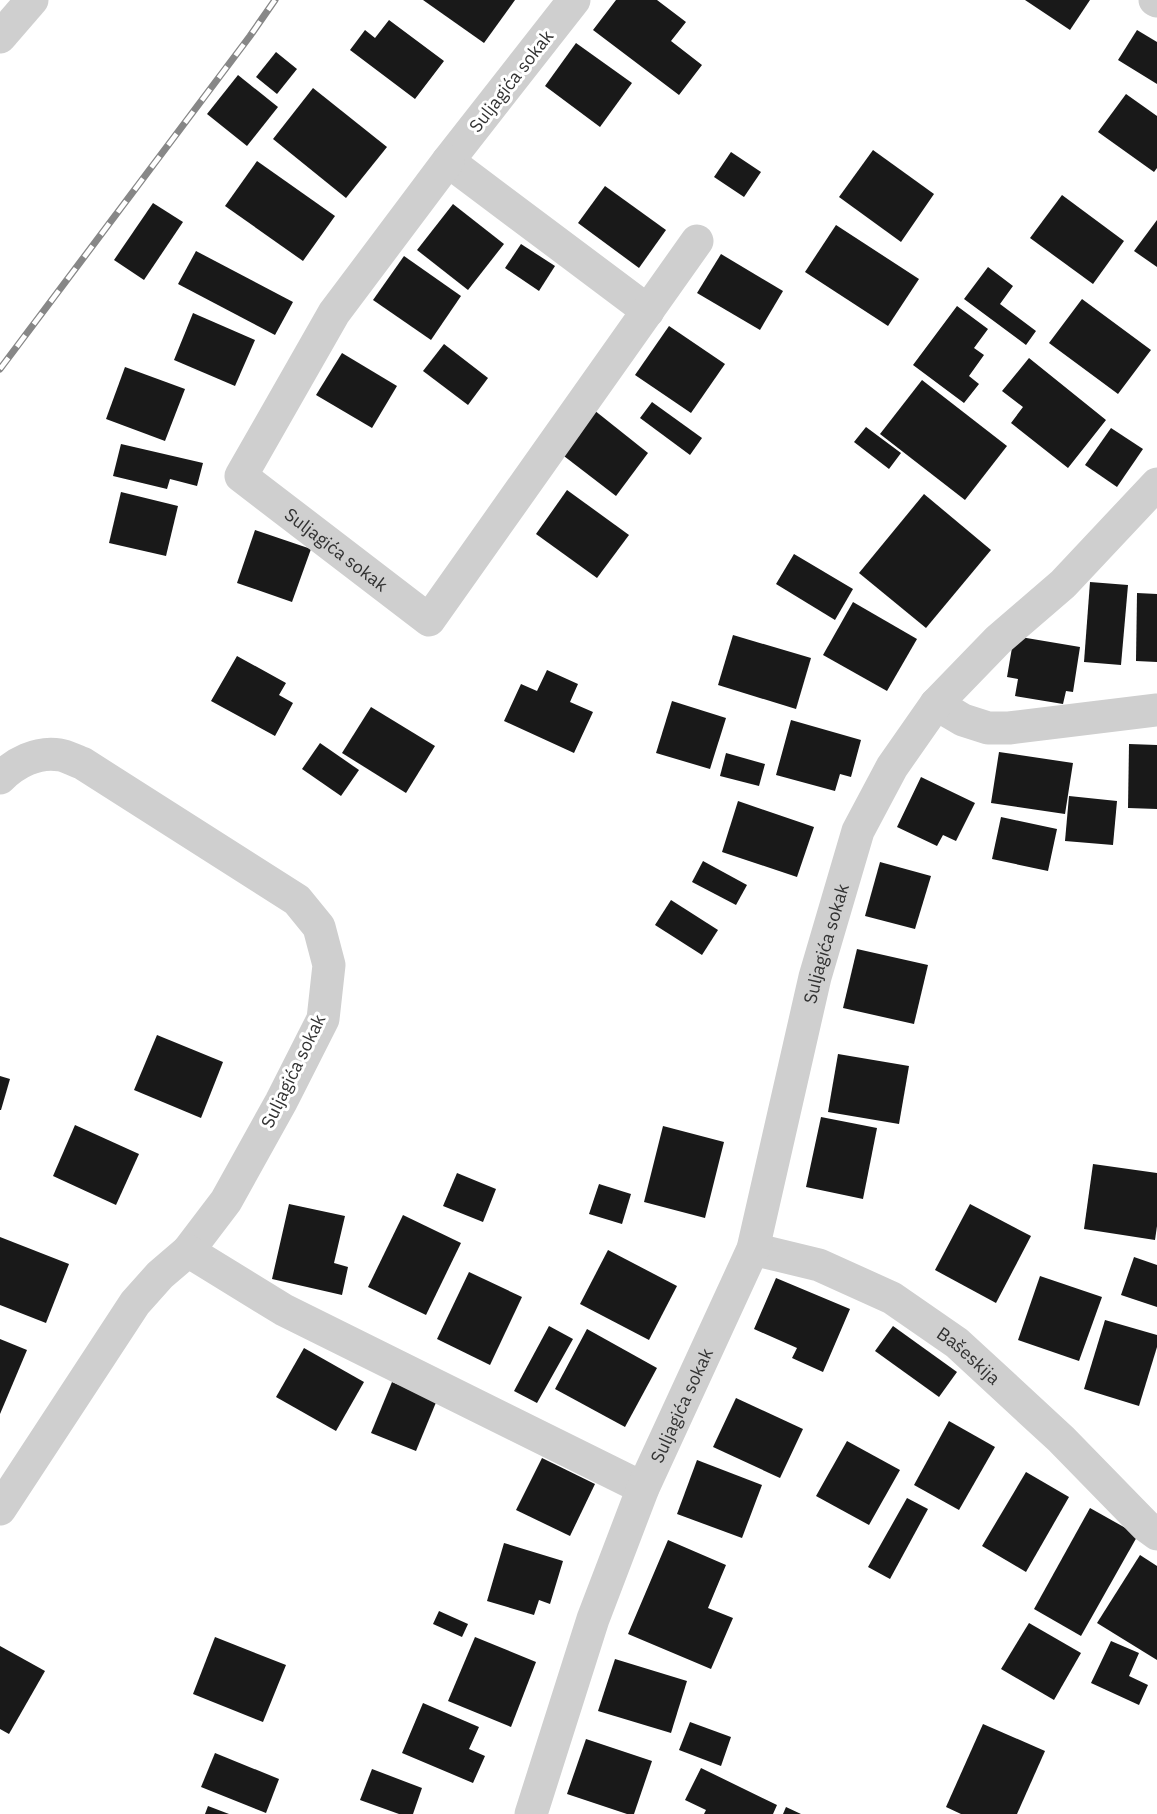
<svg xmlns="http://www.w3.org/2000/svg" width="1157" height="1814" font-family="'IBM Plex Sans',sans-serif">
  <rect width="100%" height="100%" fill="#fff"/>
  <g fill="#191919">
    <path d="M423,0h92l-31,43z"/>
    <path d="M616,0h41l29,22 -15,19 31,24 -23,30 -86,-65z"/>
    <path d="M1025,0h65l-20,30z"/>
    <path d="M389,20l55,41 -29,38 -65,-49 15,-20 10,8z"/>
    <path d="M1137,30l20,12v42l-39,-24z"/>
    <path d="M576,43l56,40 -32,44 -55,-41z"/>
    <path d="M276,52l21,17 -20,25 -21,-17z"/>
    <path d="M238,75l40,32 -31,39 -40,-32z"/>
    <path d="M313,88l74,59 -41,51 -73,-59z"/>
    <path d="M1126,94l31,22v52l-3,4 -56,-40z"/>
    <path d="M873,150l61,44 -33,48 -62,-45z"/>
    <path d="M731,152l30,20 -17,25 -30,-20z"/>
    <path d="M257,161l78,55 -32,45 -78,-55z"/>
    <path d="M605,186l61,44 -27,38 -61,-45z"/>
    <path d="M1062,195l62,46 -31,43 -63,-46z"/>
    <path d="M153,203l30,19 -39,58 -30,-20z"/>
    <path d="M453,204l51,40 -36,46 -51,-40z"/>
    <path d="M1157,220v47l-23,-16z"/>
    <path d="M836,225l83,54 -31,47 -83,-54z"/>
    <path d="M521,244l34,22 -16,25 -34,-23z"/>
    <path d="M196,251l97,51 -18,33 -97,-51z"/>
    <path d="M721,254l62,37 -23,39 -63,-37z"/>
    <path d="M404,256l57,40 -30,44 -58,-40z"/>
    <path d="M988,267l25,19 -13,18 36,27 -10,14 -62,-46z"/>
    <path d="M1082,299l69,51 -33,44 -69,-51z"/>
    <path d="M957,306l31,23 -14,19 10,7 -15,21 10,8 -15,19 -51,-38z"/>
    <path d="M193,313l62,27 -20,46 -61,-26z"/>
    <path d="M669,326l56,38 -34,49 -56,-38z"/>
    <path d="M444,344l44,34 -20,27 -45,-34z"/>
    <path d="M342,353l55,33 -25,42 -56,-33z"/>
    <path d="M1029,358l77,62 -38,48 -57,-45 12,-16 -21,-16z"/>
    <path d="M125,367l60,22 -20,52 -59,-22z"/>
    <path d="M922,380l85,66 -42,54 -85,-66z"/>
    <path d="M652,402l50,36 -12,17 -50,-37z"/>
    <path d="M594,410l54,43 -32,43 -56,-43z"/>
    <path d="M866,427l35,26 -12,16 -35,-27z"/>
    <path d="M1111,428l32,21 -26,38 -32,-22z"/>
    <path d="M121,444l82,19 -6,23 -27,-7 -3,10 -54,-13z"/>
    <path d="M567,490l62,45 -32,43 -61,-44z"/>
    <path d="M121,492l57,14 -12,50 -57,-13z"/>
    <path d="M924,494l67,56 -65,78 -67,-55z"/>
    <path d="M255,530l56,19 -19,53 -55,-19z"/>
    <path d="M794,554l59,35 -18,31 -59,-36z"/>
    <path d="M1090,582l38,3 -7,80 -37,-3z"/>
    <path d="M1137,593l20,1v68l-21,-1z"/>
    <path d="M853,602l64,37 -30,52 -64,-36z"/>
    <path d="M733,635l78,23 -15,51 -78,-24z"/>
    <path d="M1014,636l66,11 -7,45 -7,-1 -3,13 -48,-8 3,-17 -11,-2z"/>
    <path d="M237,656l49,27 -7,12 14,8 -18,33 -64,-35z"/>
    <path d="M547,670l31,14 -8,18 23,10 -19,41 -70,-32 17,-37 16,7z"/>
    <path d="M672,701l54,17 -16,51 -54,-16z"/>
    <path d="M371,707l64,39 -29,47 -64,-40z"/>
    <path d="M791,720l70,20 -10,37 -11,-3 -5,17 -59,-16z"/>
    <path d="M320,743l39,27 -18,26 -39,-27z"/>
    <path d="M1129,744l28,1v64l-29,-1z"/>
    <path d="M999,752l74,11 -8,51 -74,-11z"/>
    <path d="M726,753l39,11 -6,22 -39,-10z"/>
    <path d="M921,777l54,26 -19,38 -13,-6 -6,11 -40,-19z"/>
    <path d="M1069,796l48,5 -4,44 -48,-4z"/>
    <path d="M738,801l76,26 -17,50 -75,-25z"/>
    <path d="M1001,817l56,12 -9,42 -56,-12z"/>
    <path d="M703,861l44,24 -11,20 -44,-23z"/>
    <path d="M880,862l51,14 -16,53 -50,-13z"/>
    <path d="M671,900l47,30 -16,25 -47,-30z"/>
    <path d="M857,949l71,16 -14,59 -71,-16z"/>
    <path d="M157,1035l66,27 -22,56 -67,-28z"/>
    <path d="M838,1054l71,12 -10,58 -71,-12z"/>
    <path d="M0,1076l10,3 -9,31h-1z"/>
    <path d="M821,1117l56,11 -14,71 -57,-12z"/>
    <path d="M75,1125l64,29 -23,51 -63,-29z"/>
    <path d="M663,1126l61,16 -19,76 -61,-16z"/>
    <path d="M1093,1164l64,9v53l-2,14 -71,-11z"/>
    <path d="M457,1173l39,16 -13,33 -40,-16z"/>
    <path d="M599,1184l32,10 -9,30 -33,-10z"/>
    <path d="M289,1204l56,12 -11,47 14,4 -6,28 -70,-16z"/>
    <path d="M970,1204l61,32 -35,67 -61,-33z"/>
    <path d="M403,1215l58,28 -35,72 -58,-28z"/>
    <path d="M0,1237l69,27 -23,59 -46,-18z"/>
    <path d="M608,1250l69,36 -28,54 -69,-36z"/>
    <path d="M1134,1257l23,8v42l-36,-12z"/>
    <path d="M469,1272l53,25 -32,68 -53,-26z"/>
    <path d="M1040,1276l62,21 -23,64 -61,-21z"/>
    <path d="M776,1278l74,31 -27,63 -31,-14 5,-10 -43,-19z"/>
    <path d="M1105,1320l52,15v12l-18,59 -55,-17z"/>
    <path d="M549,1326l24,13 -36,64 -23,-12z"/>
    <path d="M893,1326l64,46 -18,25 -64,-46z"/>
    <path d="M587,1329l70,39 -32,59 -70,-38z"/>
    <path d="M0,1339l27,11 -27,64z"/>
    <path d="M304,1348l60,34 -28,49 -60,-34z"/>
    <path d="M392,1382l45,18 -21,51 -45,-18z"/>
    <path d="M736,1398l67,31 -23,49 -67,-31z"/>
    <path d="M949,1421l46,26 -36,63 -45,-25z"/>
    <path d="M847,1441l53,29 -31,55 -53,-29z"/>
    <path d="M542,1458l53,26 -25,52 -54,-26z"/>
    <path d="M697,1460l65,25 -20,53 -65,-24z"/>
    <path d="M1026,1472l43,25 -43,75 -44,-26z"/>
    <path d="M907,1498l21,11 -38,70 -22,-12z"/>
    <path d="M1090,1508l48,27 -57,101 -47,-27z"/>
    <path d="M668,1540l58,25 -18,43 25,10 -22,51 -83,-35z"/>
    <path d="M504,1543l59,18 -13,43 -11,-4 -5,15 -47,-14z"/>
    <path d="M1140,1555l17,11v94l-60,-37z"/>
    <path d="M439,1611l29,13 -6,13 -29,-13z"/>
    <path d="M1029,1623l52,30 -27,47 -53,-31z"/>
    <path d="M215,1637l71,28 -23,57 -70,-28z"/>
    <path d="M475,1637l61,25 -25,65 -63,-26z"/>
    <path d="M1111,1641l28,12 -10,23 19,9 -9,20 -48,-22z"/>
    <path d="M0,1646l45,25 -36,63 -9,-5z"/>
    <path d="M615,1659l72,22 -16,52 -73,-22z"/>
    <path d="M423,1703l56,24 -10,22 16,7 -12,27 -71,-30z"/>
    <path d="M690,1722l41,15 -10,29 -42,-16z"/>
    <path d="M983,1724l62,27 -28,63h-56l-15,-7z"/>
    <path d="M586,1739l66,22 -18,53h-7l-60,-20z"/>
    <path d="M215,1753l64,26 -13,34 -65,-26z"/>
    <path d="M701,1768l76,37 -4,9h-69l2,-4 -21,-10z"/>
    <path d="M372,1769l50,19 -9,26h-14l-39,-14z"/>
    <path d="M208,1806l21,8h-24z"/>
    <path d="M786,1807l15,7h-18z"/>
  </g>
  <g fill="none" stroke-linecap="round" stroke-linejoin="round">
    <g stroke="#cfcfcf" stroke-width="33">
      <path d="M574,0l-126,161 200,150"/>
      <path d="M1155,0l2,1"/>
      <path d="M0,37l32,-37"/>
      <path id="s1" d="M448,161l-114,152 -93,163 188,144 268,-379"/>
      <path d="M936,704l27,16 25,8h21l148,-18"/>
      <path d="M0,778c15,-15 37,-27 60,-23 7,1 15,6 22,8l215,137 22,27 10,38 -6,54 -42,83 -55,99 -38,50"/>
      <path id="s2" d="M753,1249l66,16 73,33 65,45 104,96 85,87 11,8"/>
      <path d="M0,1509l135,-206 25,-28 28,-24 96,59 359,178"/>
      <path id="s3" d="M531,1814l62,-195 50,-131 110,-239 62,-272 43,-146 34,-64 44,-63 62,-64 65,-56 94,-100"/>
    </g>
    <g stroke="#878787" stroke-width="7">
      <path id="rail" d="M0,369l250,-333 25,-36"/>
    </g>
    <use href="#rail" stroke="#fff" stroke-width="4.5" stroke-dasharray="14" stroke-linecap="butt"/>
  </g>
  <g text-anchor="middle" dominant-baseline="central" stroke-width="6" stroke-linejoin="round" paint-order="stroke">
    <g font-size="18" fill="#323232" stroke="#fff">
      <text transform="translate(511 81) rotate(-52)">Suljagića sokak</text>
      <text stroke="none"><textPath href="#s1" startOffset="498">Suljagića sokak</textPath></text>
      <text stroke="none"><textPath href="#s3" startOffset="922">Suljagića sokak</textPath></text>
      <text transform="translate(293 1071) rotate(-64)">Suljagića sokak</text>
      <text stroke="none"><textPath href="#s2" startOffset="244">Bašeskija</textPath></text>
      <text stroke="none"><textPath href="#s3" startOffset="436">Suljagića sokak</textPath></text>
    </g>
  </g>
</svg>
